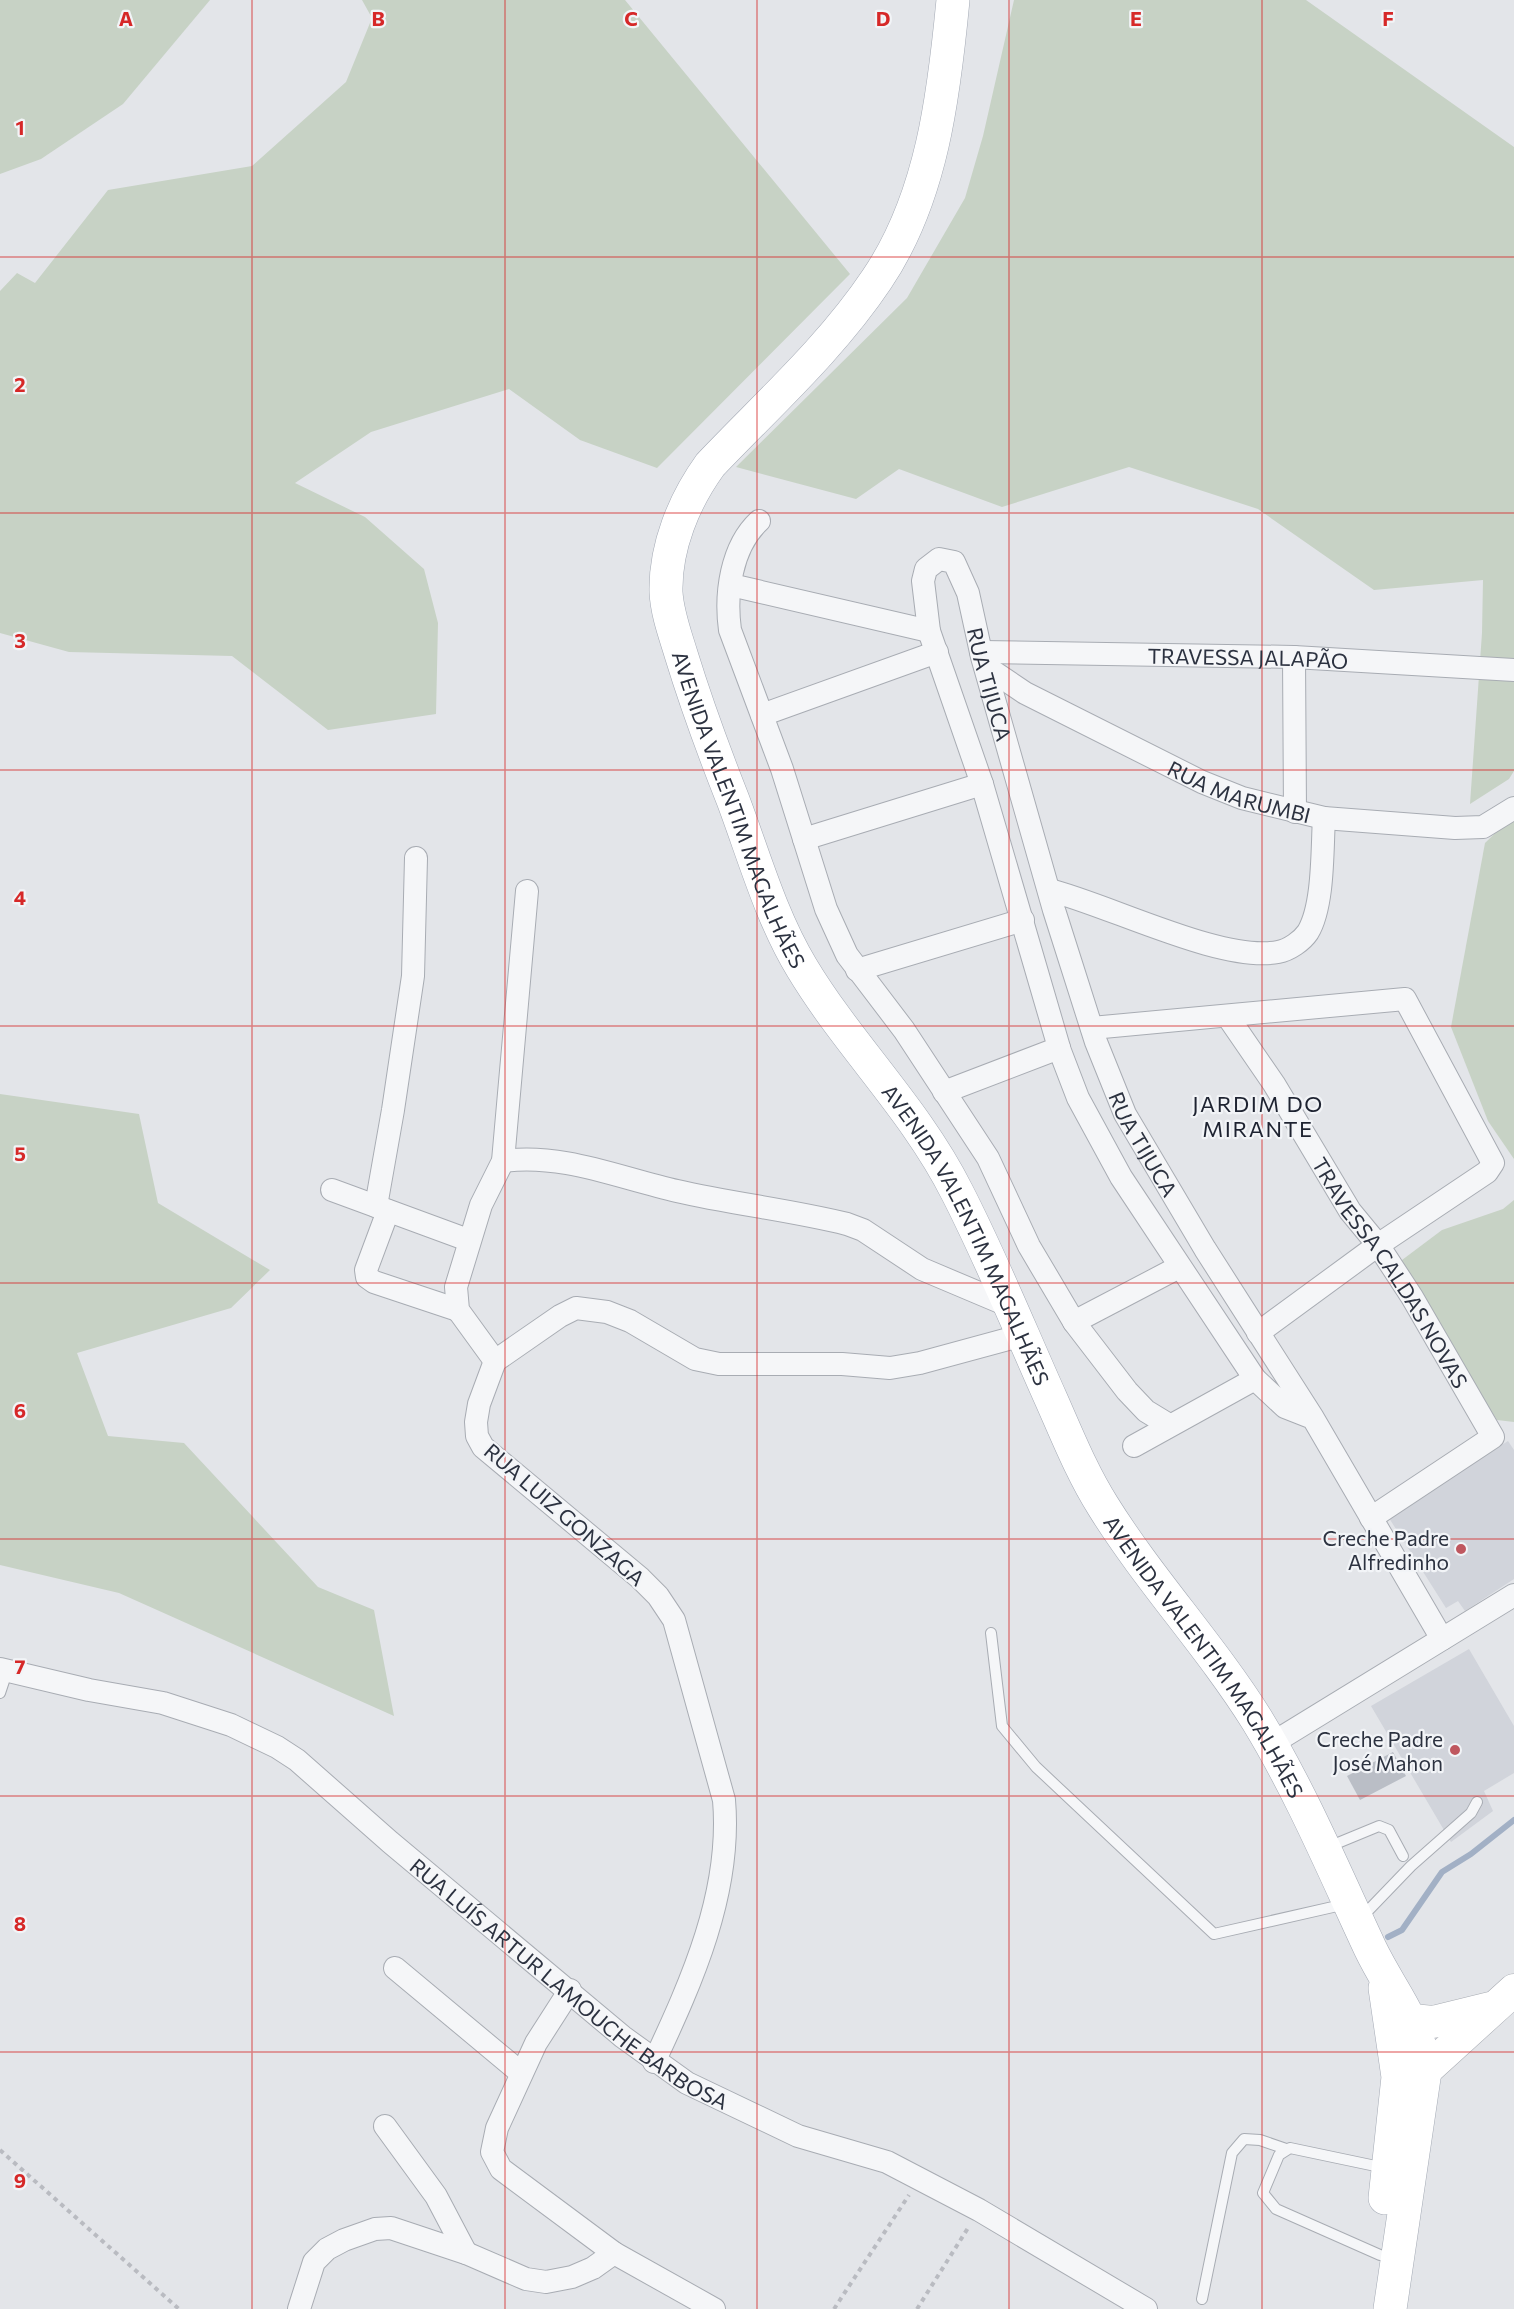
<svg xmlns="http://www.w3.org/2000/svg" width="1514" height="2309" font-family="Commissioner,sans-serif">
  <rect width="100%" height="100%" fill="#e3e5e9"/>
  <g fill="#d1d4db">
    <path d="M1508,1441l6,9v129l-49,32 -7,-10 -12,7 -57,-90z"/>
    <path d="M1469,1649l45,77v47l-30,18 9,20 -42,31 -80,-136z"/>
  </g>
  <g fill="#c7d2c5">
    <path d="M0,0h210l-87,104 -82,55 -41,15z"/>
    <path d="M362,0h263l225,274 -193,194 -77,-28 -71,-51 -138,43 -76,51 70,34 59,52 14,54 -2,91 -108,16 -96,-74 -163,-4 -69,-19v-342l17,-18 18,10 73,-93 144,-24 94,-84 26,-64z"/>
    <path d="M1014,0h292l208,147v624l-5,8 -39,25 12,-171 1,-53 -109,10 -116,-81 -129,-42 -127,40 -103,-38 -43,30 -120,-32 171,-169 58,-100 18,-62z"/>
    <path d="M1514,815v344l-26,-38 -37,-94 34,-184z"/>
    <path d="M0,1094l139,20 19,89 112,67 -39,38 -154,45 31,83 76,7 134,144 56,23 20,106 -275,-123 -119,-28z"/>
    <path d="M1514,1200v222l-17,-2 -99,-157 44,-33 61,-21z"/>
  </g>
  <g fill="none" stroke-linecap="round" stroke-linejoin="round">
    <path stroke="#a2b0c5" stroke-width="6" d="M1388,1937l14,-7 40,-58 29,-18 43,-34"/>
  </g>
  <path fill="#babec6" d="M1393,1752l13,24 -46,24 -13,-24z"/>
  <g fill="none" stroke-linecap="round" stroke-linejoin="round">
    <g stroke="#a8acb3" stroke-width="12">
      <g id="lane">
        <path d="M991,1633l11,93 34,41 178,167 132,-30"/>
        <path d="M0,1693l7,-21"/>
        <path d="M1328,1847l51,-21 10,4 14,26"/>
        <path d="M1360,1919l51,-53 60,-53 6,-11"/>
        <path d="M1380,2255l-104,-46 -13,-16 16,-38 11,-7 95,20"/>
        <path d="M1202,2299l30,-146 12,-14 16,1 26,9"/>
      </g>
    </g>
    <g stroke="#a8acb3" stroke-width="24">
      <g id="street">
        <path d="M759,521c-28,26 -34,73 -29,109l52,139 44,140 21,46 57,75 84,128 41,88 45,76 53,69 19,20 23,14"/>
        <path d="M731,585l198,46"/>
        <path id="s1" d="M981,652l313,5 220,13"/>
        <path d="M1294,657l1,155"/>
        <path id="s2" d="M985,666l40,27 177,89 40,16 82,20 131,10 28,-1 31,-19"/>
        <path d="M762,715l175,-63"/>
        <path d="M804,839l178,-55"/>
        <path d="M1049,890c60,15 173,73 229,62 11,-2 24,-11 30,-20 16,-27 14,-83 16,-114"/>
        <path d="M857,970l166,-50"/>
        <path id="s3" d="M1228,1017l46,67 76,127 28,34 34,52 81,140 -122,81"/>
        <path d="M1092,1028l313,-29 88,164 -6,9 -109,73 -120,88"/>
        <path d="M944,1092l115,-44"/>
        <path d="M503,1161c60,-8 116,17 174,30 56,13 114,19 170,33l16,6 59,39 90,38"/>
        <path d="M332,1190l136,50"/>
        <path d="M376,1206l17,-96 20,-134 3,-118"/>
        <path d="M388,1211l-22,59 1,7 7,5 84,28"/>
        <path d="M1074,1322l105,-55"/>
        <path d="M495,1361l-37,-51 -2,-23 25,-82 22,-44 24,-270"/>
        <path id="s4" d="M1313,1418l-28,-11 -30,-28 -134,-202 -43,-79 -18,-47 -78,-267 -53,-153 -6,-50 3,-12 13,-10 15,3 14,31 14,64 72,253 42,132 29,72 80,135 108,169 129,221"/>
        <path d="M1134,1446l121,-67"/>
        <path id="s5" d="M0,1669l89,21 74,13 68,22 46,22 20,13 93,82 233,195 64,46 111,53 89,26 92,48 167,99"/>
        <path d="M1271,1744l243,-149"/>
        <path d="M395,1968l126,105"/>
        <path d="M570,1990l-34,53 -39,85 -5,24 9,17 113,84 100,56"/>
        <path d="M654,2062c38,-81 78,-170 70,-262l-50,-180 -16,-24 -18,-18 -157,-131 -6,-11 -1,-14 3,-18 16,-43 65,-45 16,-8 31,4 23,9 65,38 24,5h123l48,4 30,-5 103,-28"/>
        <path d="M385,2126l51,70 30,57"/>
        <path d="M299,2309l15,-47 13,-13 17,-9 31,-11 16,-1 75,25 60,26 20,3 26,-5 21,-9 21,-15"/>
      </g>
    </g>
    <g stroke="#a8acb3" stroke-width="33">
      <g id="secondary">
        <path d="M1390,2022l22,-2 21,2 57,-14"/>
        <path d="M1403,2076l22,-5 89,-81"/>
      </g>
    </g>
    <g stroke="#a3a9b4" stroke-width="34">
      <g id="primary">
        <path id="s6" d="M953,0c-9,95 -21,198 -76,279 -46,69 -110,126 -167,186 -26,36 -45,82 -44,127 1,21 9,42 15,62 15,49 33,98 52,146 21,56 38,117 69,168 47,78 114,142 155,224 35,68 63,138 94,207 16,36 31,74 52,107 46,74 107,139 154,214 44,72 77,151 113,228 21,44 49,73 55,123l-35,238"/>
        <path d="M1385,1988l13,89 -13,121"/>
      </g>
    </g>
    <g stroke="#b9bbc1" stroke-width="4" stroke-dasharray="4.5 4.5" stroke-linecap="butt">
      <path d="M0,2150l179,159"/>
      <path d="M834,2309l75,-114"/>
      <path d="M917,2309l51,-81"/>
    </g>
    <use href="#lane" stroke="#f5f6f8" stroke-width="10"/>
    <use href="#street" stroke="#f5f6f8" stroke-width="22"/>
    <use href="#secondary" stroke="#fff" stroke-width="32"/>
    <use href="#primary" stroke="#fff" stroke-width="33"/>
  </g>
  <path fill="none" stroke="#d62828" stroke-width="1.5" stroke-opacity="0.55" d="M252,0v2309M505,0v2309M757,0v2309M1009,0v2309M1262,0v2309M0,257h1514M0,513h1514M0,770h1514M0,1026h1514M0,1283h1514M0,1539h1514M0,1796h1514M0,2052h1514"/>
  <g fill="#bf575f" stroke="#f2f4f7" stroke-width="2">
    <circle cx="1461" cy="1549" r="6"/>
    <circle cx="1455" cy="1750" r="6"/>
  </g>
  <g text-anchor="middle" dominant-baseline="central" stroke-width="4.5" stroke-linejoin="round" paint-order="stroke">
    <g font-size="21" fill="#2c3240" stroke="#f2f4f7">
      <text stroke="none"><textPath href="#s1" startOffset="267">TRAVESSA JALAPÃO</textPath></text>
      <text stroke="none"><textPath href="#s4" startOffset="1116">RUA TIJUCA</textPath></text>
      <text stroke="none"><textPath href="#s2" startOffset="285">RUA MARUMBI</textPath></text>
      <text stroke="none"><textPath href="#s6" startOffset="909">AVENIDA VALENTIM MAGALHÃES</textPath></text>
      <text stroke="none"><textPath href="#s4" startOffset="1602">RUA TIJUCA</textPath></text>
      <text stroke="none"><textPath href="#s6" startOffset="1395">AVENIDA VALENTIM MAGALHÃES</textPath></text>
      <text stroke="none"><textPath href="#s3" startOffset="303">TRAVESSA CALDAS NOVAS</textPath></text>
      <text transform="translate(565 1514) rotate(41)">RUA LUIZ GONZAGA</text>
      <text stroke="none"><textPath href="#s6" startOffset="1881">AVENIDA VALENTIM MAGALHÃES</textPath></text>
      <text stroke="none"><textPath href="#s5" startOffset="666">RUA LUÍS ARTUR LAMOUCHE BARBOSA</textPath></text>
    </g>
    <g font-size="21" fill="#2c3240" stroke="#f2f4f7" text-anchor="end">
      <text x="1449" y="1537">Creche Padre<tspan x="1449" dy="24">Alfredinho</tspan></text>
      <text x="1443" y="1738">Creche Padre<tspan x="1443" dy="24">José Mahon</tspan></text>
    </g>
    <g font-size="22" letter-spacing="1.5" fill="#1e2331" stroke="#f2f4f7">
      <text x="1258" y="1103">JARDIM DO<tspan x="1258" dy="25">MIRANTE</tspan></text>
    </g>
  </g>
  <g font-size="20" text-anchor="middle" font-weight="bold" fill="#d62828" stroke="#f2f4f7" stroke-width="4.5" stroke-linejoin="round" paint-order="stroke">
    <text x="126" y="26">A</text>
    <text x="378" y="26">B</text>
    <text x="631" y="26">C</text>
    <text x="883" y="26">D</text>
    <text x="1136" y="26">E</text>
    <text x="1388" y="26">F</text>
    <text x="20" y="135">1</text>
    <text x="20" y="392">2</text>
    <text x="20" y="648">3</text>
    <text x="20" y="905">4</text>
    <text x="20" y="1161">5</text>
    <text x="20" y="1418">6</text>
    <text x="20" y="1674">7</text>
    <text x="20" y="1931">8</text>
    <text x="20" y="2188">9</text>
  </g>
</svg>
